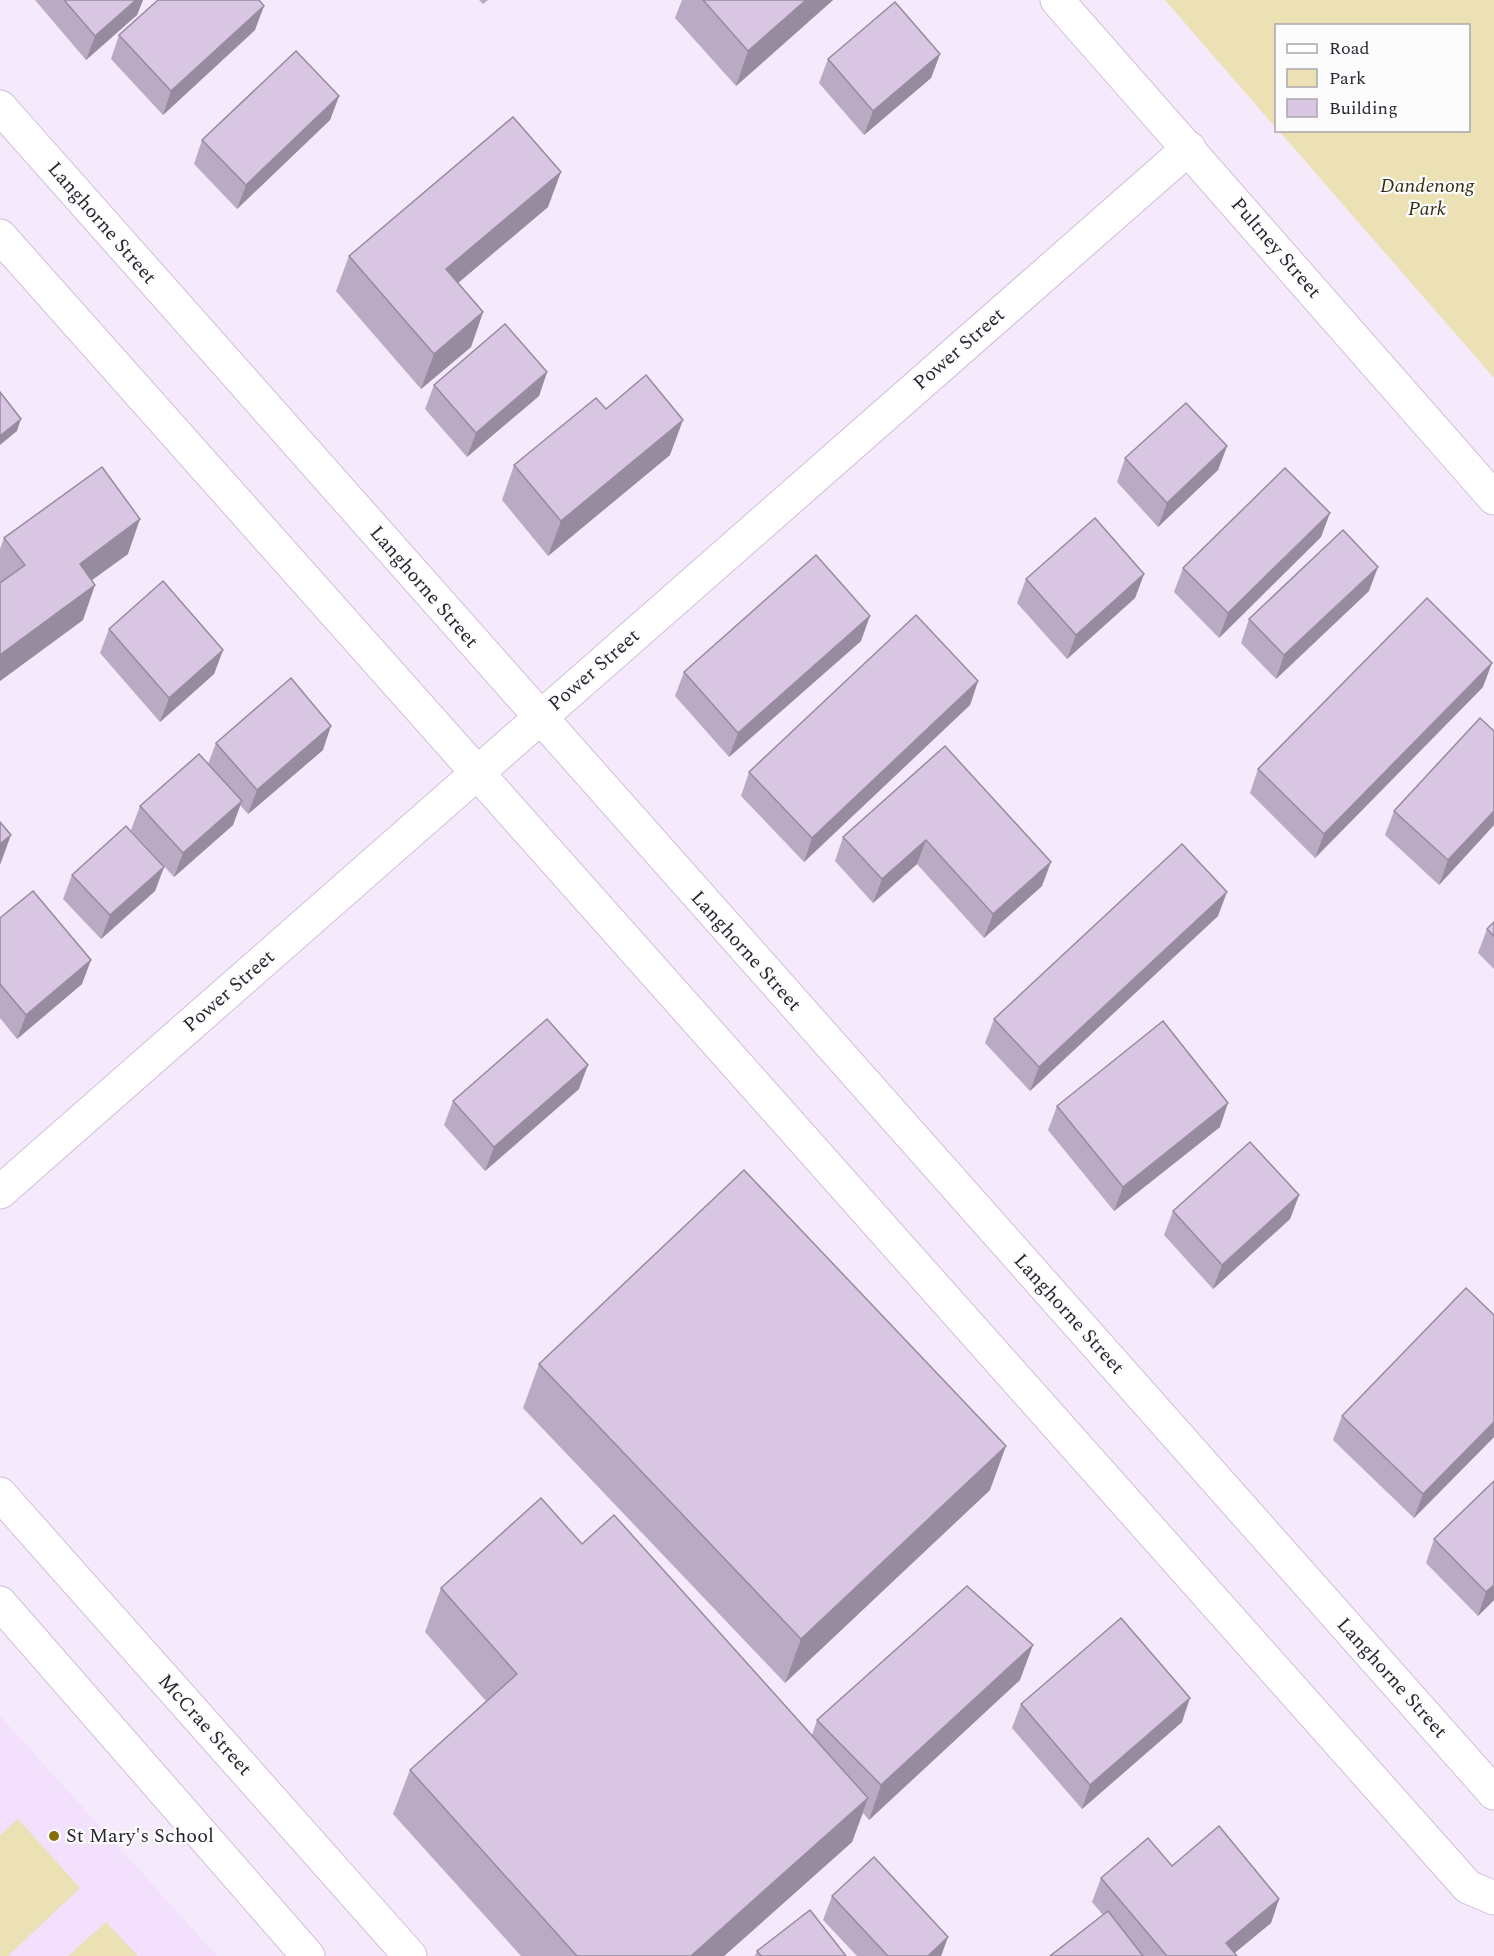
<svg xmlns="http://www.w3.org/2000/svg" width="1494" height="1956" font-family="Spectral,serif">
  <rect width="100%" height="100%" fill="#f5e9fc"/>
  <path fill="#f2e0fd" d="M0,1716l217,240h-217z"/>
  <g fill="#ece1b5">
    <path d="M1165,0h329v378l-215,-247 189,-1v-104h-192v102z"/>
    <path d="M18,1819l62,69 -72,68h-8v-121z"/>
    <path d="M106,1922l32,34h-70z"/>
  </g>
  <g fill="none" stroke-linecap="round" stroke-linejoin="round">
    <g stroke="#d1bedc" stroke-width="35">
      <g id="street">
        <path d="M1057,0l437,498"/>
        <path d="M0,107l1494,1686"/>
        <path d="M0,236l1468,1651 26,11"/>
        <path d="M0,1192l1189,-1044"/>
      </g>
    </g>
    <g stroke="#d1bedc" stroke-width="35">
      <g id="secondary">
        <path d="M0,1494l410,462"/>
        <path d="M0,1603l308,353"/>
      </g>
    </g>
    <use href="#street" stroke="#fff" stroke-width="33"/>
    <use href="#secondary" stroke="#fff" stroke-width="33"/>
  </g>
  <g fill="#baaac3">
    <path d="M35,0h108l-6,15 -51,45z"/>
    <path d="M479,0h9l-5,4z"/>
    <path d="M682,0h151l-97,86 -61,-68z"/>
    <path d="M255,30l-92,85 -52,-56 8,-24z"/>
    <path d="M940,54l-9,24 -67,57 -45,-52 9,-24z"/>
    <path d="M339,96l-9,24 -93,89 -43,-45 8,-24z"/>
    <path d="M548,207l-90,76 25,29 -12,35 -50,42 -85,-98 13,-35z"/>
    <path d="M547,372l-8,24 -72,61 -42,-48 9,-24z"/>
    <path d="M606,409l64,46 -122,101 -46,-56 12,-35z"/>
    <path d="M1227,446l-9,24 -60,57 -41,-45 8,-24z"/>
    <path d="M1321,537l-102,101 -45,-46 9,-24z"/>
    <path d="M4,538l124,16 -36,26 -9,40 -83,61v-132z"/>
    <path d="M1144,574l-9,24 -68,61 -50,-56 9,-24z"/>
    <path d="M1369,591l-93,88 -35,-36 8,-24z"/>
    <path d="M109,629l114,21 -9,24 -54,48 -60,-69z"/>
    <path d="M861,641l-132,116 -54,-61 9,-24z"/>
    <path d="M978,681l-8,24 -166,157 -63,-66 8,-24z"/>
    <path d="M1483,687l-168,171 -65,-65 8,-24z"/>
    <path d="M1494,731v94l-55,60 -54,-50 9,-24z"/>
    <path d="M216,743l107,7 -75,64 -8,-9 -7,20 -59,52 -43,-47 9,-24 68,-42z"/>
    <path d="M945,746l97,140 -58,52 -67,-74 -44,39 -38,-42 8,-24z"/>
    <path d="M164,867l-9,24 -54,48 -38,-40 9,-24z"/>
    <path d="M1218,916l-188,175 -45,-48 9,-24z"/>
    <path d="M0,918l82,66 -65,55 -17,-21z"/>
    <path d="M1494,922v47l-16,-16 9,-24z"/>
    <path d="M579,1089l-94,82 -41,-46 9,-24z"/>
    <path d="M1057,1106l163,21 -106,84 -66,-81z"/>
    <path d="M1299,1195l-9,24 -77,70 -49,-54 9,-24z"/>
    <path d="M1494,1315v122l-80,81 -81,-78 9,-24z"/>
    <path d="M539,1364l451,126 -205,193 -262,-275z"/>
    <path d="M1494,1481v119l-16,16 -52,-53 8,-24z"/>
    <path d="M582,1544l230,191 5,-15 203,-40 -151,140 -6,-7 -11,29 -128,114h-203l-128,-142 17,-44 76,-69 -61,-69 16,-44z"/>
    <path d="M1021,1704l161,18 -100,87 -70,-81z"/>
    <path d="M1172,1866l107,33 -8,24 -37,30 3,3h-187l53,-41 -11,-13 9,-24z"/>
    <path d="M832,1896l116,41 -7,19h-84l-34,-36z"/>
    <path d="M757,1951l89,5h-91z"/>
  </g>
  <g fill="#978b9f">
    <path d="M136,0h7l-6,15 -51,45 9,-24z"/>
    <path d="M806,0h27l-97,86 12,-35z"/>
    <path d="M264,6l-9,24 -92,85 8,-24z"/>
    <path d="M940,54l-9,24 -67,57 9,-24z"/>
    <path d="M339,96l-9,24 -93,89 9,-24z"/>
    <path d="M561,172l-13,35 -115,97 13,-35z"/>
    <path d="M483,312l-12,35 -50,42 13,-35z"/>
    <path d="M547,372l-8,24 -72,61 9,-24z"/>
    <path d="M21,419l-4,12 -17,14v-9z"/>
    <path d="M683,420l-13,35 -122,101 13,-35z"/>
    <path d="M1227,446l-9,24 -60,57 9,-24z"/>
    <path d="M1330,513l-9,24 -102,101 9,-25z"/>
    <path d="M140,519l-12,35 -61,44 13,-34z"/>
    <path d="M1378,567l-9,24 -93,88 8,-24z"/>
    <path d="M1144,574l-9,24 -68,61 9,-24z"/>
    <path d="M95,585l-12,35 -83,61v-26z"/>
    <path d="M870,616l-9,25 -132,116 9,-24z"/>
    <path d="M223,650l-9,24 -54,48 9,-24z"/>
    <path d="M1492,663l-9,24 -168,171 9,-24z"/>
    <path d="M978,681l-8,24 -166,157 8,-24z"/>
    <path d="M331,726l-8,24 -75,64 9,-24z"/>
    <path d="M242,801l-9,24 -59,52 9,-24z"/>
    <path d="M1494,811v14l-55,60 9,-25z"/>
    <path d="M11,835l-11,30v-21z"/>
    <path d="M926,840l-9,24 -44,39 9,-24z"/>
    <path d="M1051,862l-9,24 -58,52 9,-24z"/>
    <path d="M164,867l-9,24 -54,48 9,-24z"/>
    <path d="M1227,892l-9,24 -188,175 9,-24z"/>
    <path d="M91,960l-9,24 -65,55 9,-24z"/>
    <path d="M588,1065l-9,24 -94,82 9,-24z"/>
    <path d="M1228,1103l-8,24 -106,84 9,-24z"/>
    <path d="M1299,1195l-9,24 -77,70 9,-24z"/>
    <path d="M1494,1422v15l-80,81 9,-24z"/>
    <path d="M1006,1446l-16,44 -205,193 16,-44z"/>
    <path d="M1494,1585v15l-16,16 8,-24z"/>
    <path d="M1033,1645l-13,35 -151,140 12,-35z"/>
    <path d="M1190,1698l-8,24 -100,87 8,-24z"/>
    <path d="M868,1798l-16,44 -128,114h-33z"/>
    <path d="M1279,1899l-8,24 -40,33 -5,-13z"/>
    <path d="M948,1937l-7,19h-13z"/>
  </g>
  <g fill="#d8c6e3" stroke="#978b9f" stroke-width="1.5">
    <path d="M64,0h72l-41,36z"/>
    <path d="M158,0h101l5,6 -93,85 -52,-56z"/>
    <path d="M703,0h103l-58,51z"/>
    <path d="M895,2l45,52 -67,57 -45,-52z"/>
    <path d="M296,51l43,45 -93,89 -44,-45z"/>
    <path d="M513,117l48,55 -115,97 37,43 -49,42 -85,-98z"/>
    <path d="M505,324l42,48 -71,61 -42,-48z"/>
    <path d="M646,375l37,45 -122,101 -47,-56 82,-67 10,11z"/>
    <path d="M0,392l21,27 -21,17z"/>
    <path d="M1186,403l41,43 -60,57 -42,-45z"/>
    <path d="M102,467l38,52 -60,45 15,21 -95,70v-72l25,-18 -21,-27z"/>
    <path d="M1285,468l45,45 -102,100 -45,-45z"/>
    <path d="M1095,518l49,56 -68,61 -50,-56z"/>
    <path d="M1343,530l35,37 -94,88 -35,-36z"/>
    <path d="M816,555l54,61 -132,117 -54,-61z"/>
    <path d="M163,581l60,69 -54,48 -60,-69z"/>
    <path d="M1427,598l65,65 -168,171 -66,-65z"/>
    <path d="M916,615l62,66 -166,157 -63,-66z"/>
    <path d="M291,678l40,48 -74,64 -41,-47z"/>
    <path d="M1480,718l14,13v80l-46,49 -54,-49z"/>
    <path d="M945,746l106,116 -58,52 -67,-74 -44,39 -39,-42z"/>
    <path d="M199,754l43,47 -59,52 -43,-47z"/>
    <path d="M0,822l11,13 -11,9z"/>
    <path d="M126,826l38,41 -54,48 -38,-40z"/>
    <path d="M1182,844l45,48 -188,175 -45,-48z"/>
    <path d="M33,891l58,69 -65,55 -26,-31v-66z"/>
    <path d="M1494,922v14l-7,-7z"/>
    <path d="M547,1019l41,46 -94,82 -41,-46z"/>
    <path d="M1163,1021l65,82 -105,84 -66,-81z"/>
    <path d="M1250,1142l49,53 -77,70 -49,-54z"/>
    <path d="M744,1170l262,276 -205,193 -262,-275z"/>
    <path d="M1466,1288l28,27v107l-71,72 -81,-78z"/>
    <path d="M1494,1481v104l-8,7 -52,-53z"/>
    <path d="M541,1498l41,46 32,-29 254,283 -177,158h-114l-167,-186 107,-96 -76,-86z"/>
    <path d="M967,1586l66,59 -152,140 -64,-65z"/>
    <path d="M1121,1618l69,80 -100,87 -69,-81z"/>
    <path d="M1219,1826l60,73 -53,44 11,13h-70l-66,-78 47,-40 24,28z"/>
    <path d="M874,1857l74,80 -20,19h-40l-56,-60z"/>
    <path d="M810,1910l36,46h-85l-4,-5z"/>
    <path d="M1108,1911l35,45h-93z"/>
  </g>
  <circle fill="#836e0b" stroke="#fcfcfc" stroke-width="2" cx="54" cy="1836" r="6"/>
  <g text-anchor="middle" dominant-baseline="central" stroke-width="4.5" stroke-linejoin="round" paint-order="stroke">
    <g font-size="20" font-style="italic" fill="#342d10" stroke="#fcfcfc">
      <text x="1427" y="186">Dandenong<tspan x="1427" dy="23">Park</tspan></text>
    </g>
    <g font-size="20" fill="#2c2531" stroke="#fcfcfc">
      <text transform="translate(102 223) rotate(49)">Langhorne Street</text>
      <text transform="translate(1276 248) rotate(49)">Pultney Street</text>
      <text transform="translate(959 349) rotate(-41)">Power Street</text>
      <text transform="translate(424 587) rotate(49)">Langhorne Street</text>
      <text transform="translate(594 670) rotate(-41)">Power Street</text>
      <text transform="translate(746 951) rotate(48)">Langhorne Street</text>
      <text transform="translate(229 991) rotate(-41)">Power Street</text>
      <text transform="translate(1069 1314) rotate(48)">Langhorne Street</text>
      <text transform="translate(1392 1678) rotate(48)">Langhorne Street</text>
      <text transform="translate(205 1725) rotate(48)">McCrae Street</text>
    </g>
    <g font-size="20" fill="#2c2531" stroke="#fcfcfc" text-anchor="start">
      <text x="66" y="1836">St Mary's School</text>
    </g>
  </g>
  <rect x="1275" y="24" width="195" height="108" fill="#fcfcfc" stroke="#a9a6ab" stroke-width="1.5"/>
  <rect x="1287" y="44" width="30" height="9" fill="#ffffff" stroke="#a9a6ab" stroke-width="1.5"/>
  <text x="1329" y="54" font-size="18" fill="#2c2531">Road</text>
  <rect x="1287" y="69" width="30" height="18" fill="#ece1b5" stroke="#a9a6ab" stroke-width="1.5"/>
  <text x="1329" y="84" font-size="18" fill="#2c2531">Park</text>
  <rect x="1287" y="99" width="30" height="18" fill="#d8c6e3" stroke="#a9a6ab" stroke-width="1.5"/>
  <text x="1329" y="114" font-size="18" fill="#2c2531">Building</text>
</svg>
